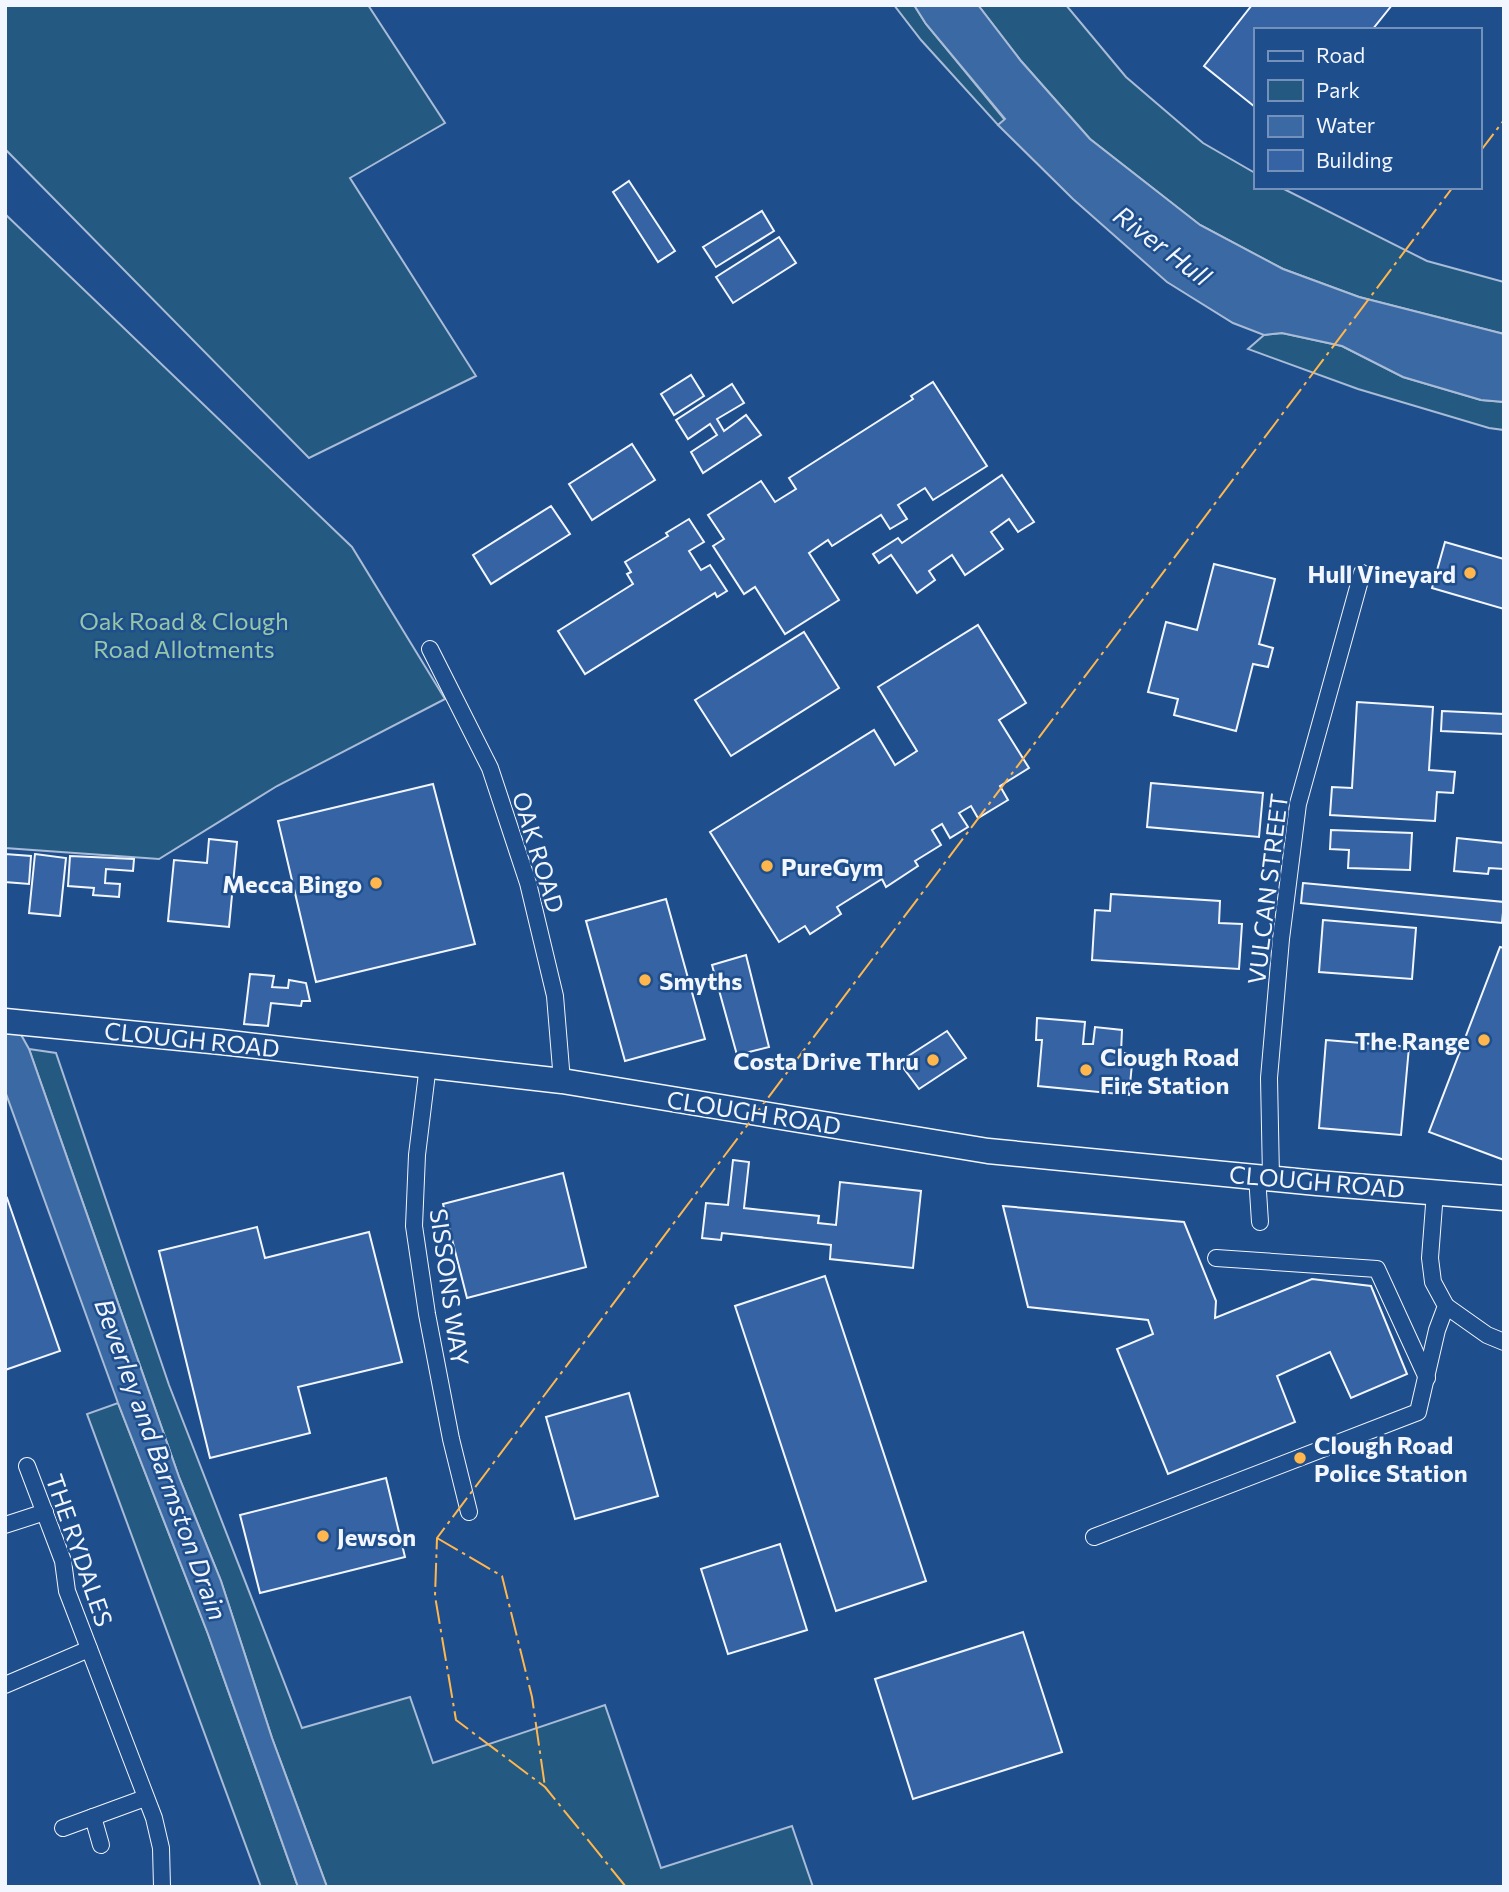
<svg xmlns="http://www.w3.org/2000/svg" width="1509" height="1892" font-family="Commissioner,sans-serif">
  <rect width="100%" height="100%" fill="#1f4e8c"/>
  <g fill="#245a82" stroke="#a8bbd7" stroke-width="2">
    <path d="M5,5h363l77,118 -95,55 126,198 -167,82 -304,-309z"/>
    <path d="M894,5h20l12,19 79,96 -7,5 -77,-85z"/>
    <path d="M978,5h88l60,72 77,66 52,30v14h25l147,74 77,21v52l-145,-37 -76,-28 -83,-44 -110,-86 -69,-78z"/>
    <path d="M5,214l347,333 93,152 -168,87 -118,73 -154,-11z"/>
    <path d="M1282,333l60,13 61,31 78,23 23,2v28l-15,-2 -131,-39 -110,-40 16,-14z"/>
    <path d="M29,1049l27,4 113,332 133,343 108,-31 23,66 172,-58 56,163 131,-42 21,61h-486l-55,-149 -51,-157 -42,-104z"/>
    <path d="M118,1403l90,231 90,253h-37l-174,-473z"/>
  </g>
  <g fill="#3b69a3" stroke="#a8bbd7" stroke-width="2">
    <path d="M914,5h64l43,56 69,78 110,86 83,44 76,28 145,37v68l-23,-2 -78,-23 -61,-31 -60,-13 -18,2 -31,-12 -66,-41 -94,-83 -75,-74 7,-6 -79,-95z"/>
    <path d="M5,1006l24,43 150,428 42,104 51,157 55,149h-29l-90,-253 -90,-231 -113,-312z"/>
  </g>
  <g fill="#3563a3" stroke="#f2f6ff" stroke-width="2">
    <path d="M1252,5h140l-20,25h-117v77l-51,-41z"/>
    <path d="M629,181l46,70 -17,11 -45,-70z"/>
    <path d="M762,211l12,20 -58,36 -13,-20z"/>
    <path d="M779,237l17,26 -63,40 -17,-26z"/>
    <path d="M691,375l13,21 -30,19 -13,-21z"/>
    <path d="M933,382l54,84 -54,34 -8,-12 -27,17 9,14 -17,10 -9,-14 -49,31 -4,-6 -19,13 30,47 -54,34 -30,-47 -11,7 -31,-48 11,-7 -16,-24 53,-34 14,21 21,-13 -7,-11 124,-79 -2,-3z"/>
    <path d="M732,384l12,19 -27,16 7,12 22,-16 15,20 -58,38 -12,-21 26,-17 -7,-11 -22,15 -12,-19z"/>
    <path d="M632,444l23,36 -63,40 -23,-36z"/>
    <path d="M1002,475l32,47 -16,10 -9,-13 -18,13 12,17 -38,26 -13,-20 -23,16 6,9 -18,13 -26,-38 -12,8 -6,-9 25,-16 4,5z"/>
    <path d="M551,506l19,28 -79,50 -18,-29z"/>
    <path d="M689,519l15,23 -15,9 12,19 9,-5 17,26 -10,6 -2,-4 -130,81 -27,-43 75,-47 -6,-10 4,-2 -6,-10 43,-26 -2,-3z"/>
    <path d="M1445,542l59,17v50l-72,-21z"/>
    <path d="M1214,564l61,15 -16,65 14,4 -5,19 -15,-3 -17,67 -62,-16 4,-16 -30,-7 18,-70 31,8z"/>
    <path d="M978,625l48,78 -27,17 30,48 -29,18 8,14 -30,18 -7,-12 -12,7 9,14 -18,11 -8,-14 -10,6 9,15 -26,16 3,5 -32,21 -4,-8 -45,28 4,7 -31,20 -5,-8 -26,16 -69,-110 164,-102 21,35 22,-14 -39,-64z"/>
    <path d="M804,632l35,56 -108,68 -36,-56z"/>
    <path d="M1357,702l76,5 -4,63 26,2 -2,21 -16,-1 -2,29 -105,-6 2,-28 20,1z"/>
    <path d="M1442,711l62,3v20l-63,-3z"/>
    <path d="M1151,783l112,10 -4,44 -112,-10z"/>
    <path d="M433,784l42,160 -159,38 -38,-161z"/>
    <path d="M1331,830l81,3 -2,37 -62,-2 1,-18 -19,-1z"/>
    <path d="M1457,838l47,5v26l-15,-1 -1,6 -34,-3z"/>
    <path d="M209,839l28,3 -8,85 -61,-6 6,-61 33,3z"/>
    <path d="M5,854l26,2 -2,28 -24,-2z"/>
    <path d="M35,854l31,4 -6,58 -31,-3z"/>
    <path d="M70,856l64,3 -1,12 -27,-2 -1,14 15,1 -1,13 -26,-2 1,-7 -26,-2z"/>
    <path d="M1303,883l201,19 -2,21 -201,-20z"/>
    <path d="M1111,894l109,7 -1,22 23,1 -3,45 -147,-9 3,-50 15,1z"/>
    <path d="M666,899l39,140 -80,22 -39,-140z"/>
    <path d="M1323,920l93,8 -4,51 -93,-7z"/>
    <path d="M1500,947l4,1v212l-75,-28z"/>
    <path d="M746,955l23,92 -32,8 -25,-90z"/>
    <path d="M250,974l24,2 -2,11 16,1 1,-8 17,3 4,18h-8l-1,5 -30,-3 -3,23 -24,-2z"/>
    <path d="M1037,1018l48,4 -2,22h10l2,-17 27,3 -1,23h12l-4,42 -91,-9 4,-46h-6z"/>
    <path d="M947,1031l19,27 -47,31 -20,-27z"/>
    <path d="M1326,1040l83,7 -8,88 -82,-7z"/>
    <path d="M733,1160l16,2 -5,46 75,8 -1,7 18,2 4,-43 81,9 -8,77 -83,-9 1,-14 -109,-12 -1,7 -19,-2 4,-35 22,2z"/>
    <path d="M563,1173l23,94 -119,31 -24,-94z"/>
    <path d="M7,1198l53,153 -55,19v-171z"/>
    <path d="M1003,1206l181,16 32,79 -1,17 97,-39 59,7 36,88 -56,24 -21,-46 -53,24 18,46 -127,52 -51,-125 36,-15 -5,-14 -120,-13z"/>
    <path d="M257,1227l8,31 104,-26 33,130 -104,25 12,46 -100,25 -51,-207z"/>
    <path d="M825,1276l101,305 -90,30 -101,-305z"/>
    <path d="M629,1393l29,103 -83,23 -29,-102z"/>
    <path d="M386,1478l19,79 -145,36 -20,-78z"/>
    <path d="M780,1544l27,86 -79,24 -27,-85z"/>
    <path d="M1023,1632l39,120 -149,47 -38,-120z"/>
  </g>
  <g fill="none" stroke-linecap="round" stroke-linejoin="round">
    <g stroke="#f2f6ff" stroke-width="18">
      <g id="minor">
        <path d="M430,649l60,119 38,115 27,113 7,85"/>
        <path d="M428,1065l-11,90 -3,71 13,88 24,125 18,73"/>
        <path d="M1257,1176l3,46"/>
        <path d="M1271,1177l-2,-99 12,-139 17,-135 64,-231"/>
        <path d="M1216,1258l161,11 50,109"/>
        <path d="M1446,1306l41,29 17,7"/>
        <path d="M27,1466l36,95 4,30 87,227 7,30 1,39"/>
        <path d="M5,1525l40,-13"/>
        <path d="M1094,1537l324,-125 19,-82 9,-24 -13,-24 -3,-24 5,-66"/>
        <path d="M5,1685l84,-36"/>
        <path d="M93,1817l8,28"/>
        <path d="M63,1828l82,-30"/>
      </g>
    </g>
    <g stroke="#f2f6ff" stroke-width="27">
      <path id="primary" d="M5,1021l216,21 341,39 426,70 329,32 187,15"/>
    </g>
    <use href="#minor" stroke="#1f4e8c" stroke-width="16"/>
    <use href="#primary" stroke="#1f4e8c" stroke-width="24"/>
    <g stroke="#ffb74d" stroke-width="2" stroke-dasharray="24 5 3.5 5" stroke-linecap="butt">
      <path d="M1479,153l25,-33"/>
      <path d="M437,1538l65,38 30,121 13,90"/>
      <path d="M626,1887l-81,-100 -89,-67 -21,-124 2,-58 1016,-1351"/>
    </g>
  </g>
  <g fill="#ffb74d" stroke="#1f4e8c" stroke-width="2.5">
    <circle cx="1470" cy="573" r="7"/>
    <circle cx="767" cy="866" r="7"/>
    <circle cx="376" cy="883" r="7"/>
    <circle cx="645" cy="980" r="7"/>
    <circle cx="1484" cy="1040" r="7"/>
    <circle cx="933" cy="1060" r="7"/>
    <circle cx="1086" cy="1070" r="7"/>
    <circle cx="1300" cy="1458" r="7"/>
    <circle cx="323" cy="1536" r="7"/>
  </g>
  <g text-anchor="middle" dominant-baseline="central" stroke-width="5" stroke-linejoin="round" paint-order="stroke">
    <g font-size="24" font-weight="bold" fill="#f2f6ff" stroke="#1f4e8c" text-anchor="start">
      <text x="1456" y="573" text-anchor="end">Hull Vineyard</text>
      <text x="781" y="866">PureGym</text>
      <text x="362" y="883" text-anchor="end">Mecca Bingo</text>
      <text x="659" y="980">Smyths</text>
      <text x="1470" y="1040" text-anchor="end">The Range</text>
      <text x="1100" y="1056">Clough Road<tspan x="1100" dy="28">Fire Station</tspan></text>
      <text x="919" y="1060" text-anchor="end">Costa Drive Thru</text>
      <text x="1314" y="1444">Clough Road<tspan x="1314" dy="28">Police Station</tspan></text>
      <text x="337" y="1536">Jewson</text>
    </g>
    <g font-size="24" fill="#97c8a6" stroke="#1f4e8c">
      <text x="184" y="620">Oak Road &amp; Clough<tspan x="184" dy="28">Road Allotments</tspan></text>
    </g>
    <g font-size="24" fill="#f2f6ff" stroke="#1f4e8c">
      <text transform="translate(539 852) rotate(73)">OAK ROAD</text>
      <text transform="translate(1267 889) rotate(-83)">VULCAN STREET</text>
      <text transform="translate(192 1039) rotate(6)">CLOUGH ROAD</text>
      <text transform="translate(754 1112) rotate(9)">CLOUGH ROAD</text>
      <text transform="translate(1317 1181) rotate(5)">CLOUGH ROAD</text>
      <text transform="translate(450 1287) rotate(82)">SISSONS WAY</text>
      <text transform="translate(80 1550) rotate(71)">THE RYDALES</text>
    </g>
    <g font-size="26" font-style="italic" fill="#f2f6ff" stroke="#1f4e8c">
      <text transform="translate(1163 245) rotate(37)">River Hull</text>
      <text transform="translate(162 1459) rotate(70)">Beverley and Barmston Drain</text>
    </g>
  </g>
  <rect width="1509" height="1892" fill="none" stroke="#f2f6ff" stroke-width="14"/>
  <rect x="1254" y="28" width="228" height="161" fill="#1f4e8c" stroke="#7391ba" stroke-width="2"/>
  <rect x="1268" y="51" width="35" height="10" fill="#1f4e8c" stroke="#7391ba" stroke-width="2"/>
  <text x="1316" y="63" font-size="21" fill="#f2f6ff">Road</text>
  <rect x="1268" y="80" width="35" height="21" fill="#245a82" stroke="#7391ba" stroke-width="2"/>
  <text x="1316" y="98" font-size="21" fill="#f2f6ff">Park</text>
  <rect x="1268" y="116" width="35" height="21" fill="#3b69a3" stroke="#7391ba" stroke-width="2"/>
  <text x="1316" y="133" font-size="21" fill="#f2f6ff">Water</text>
  <rect x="1268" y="150" width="35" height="21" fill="#3563a3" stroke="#7391ba" stroke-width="2"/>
  <text x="1316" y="168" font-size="21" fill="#f2f6ff">Building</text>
</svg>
